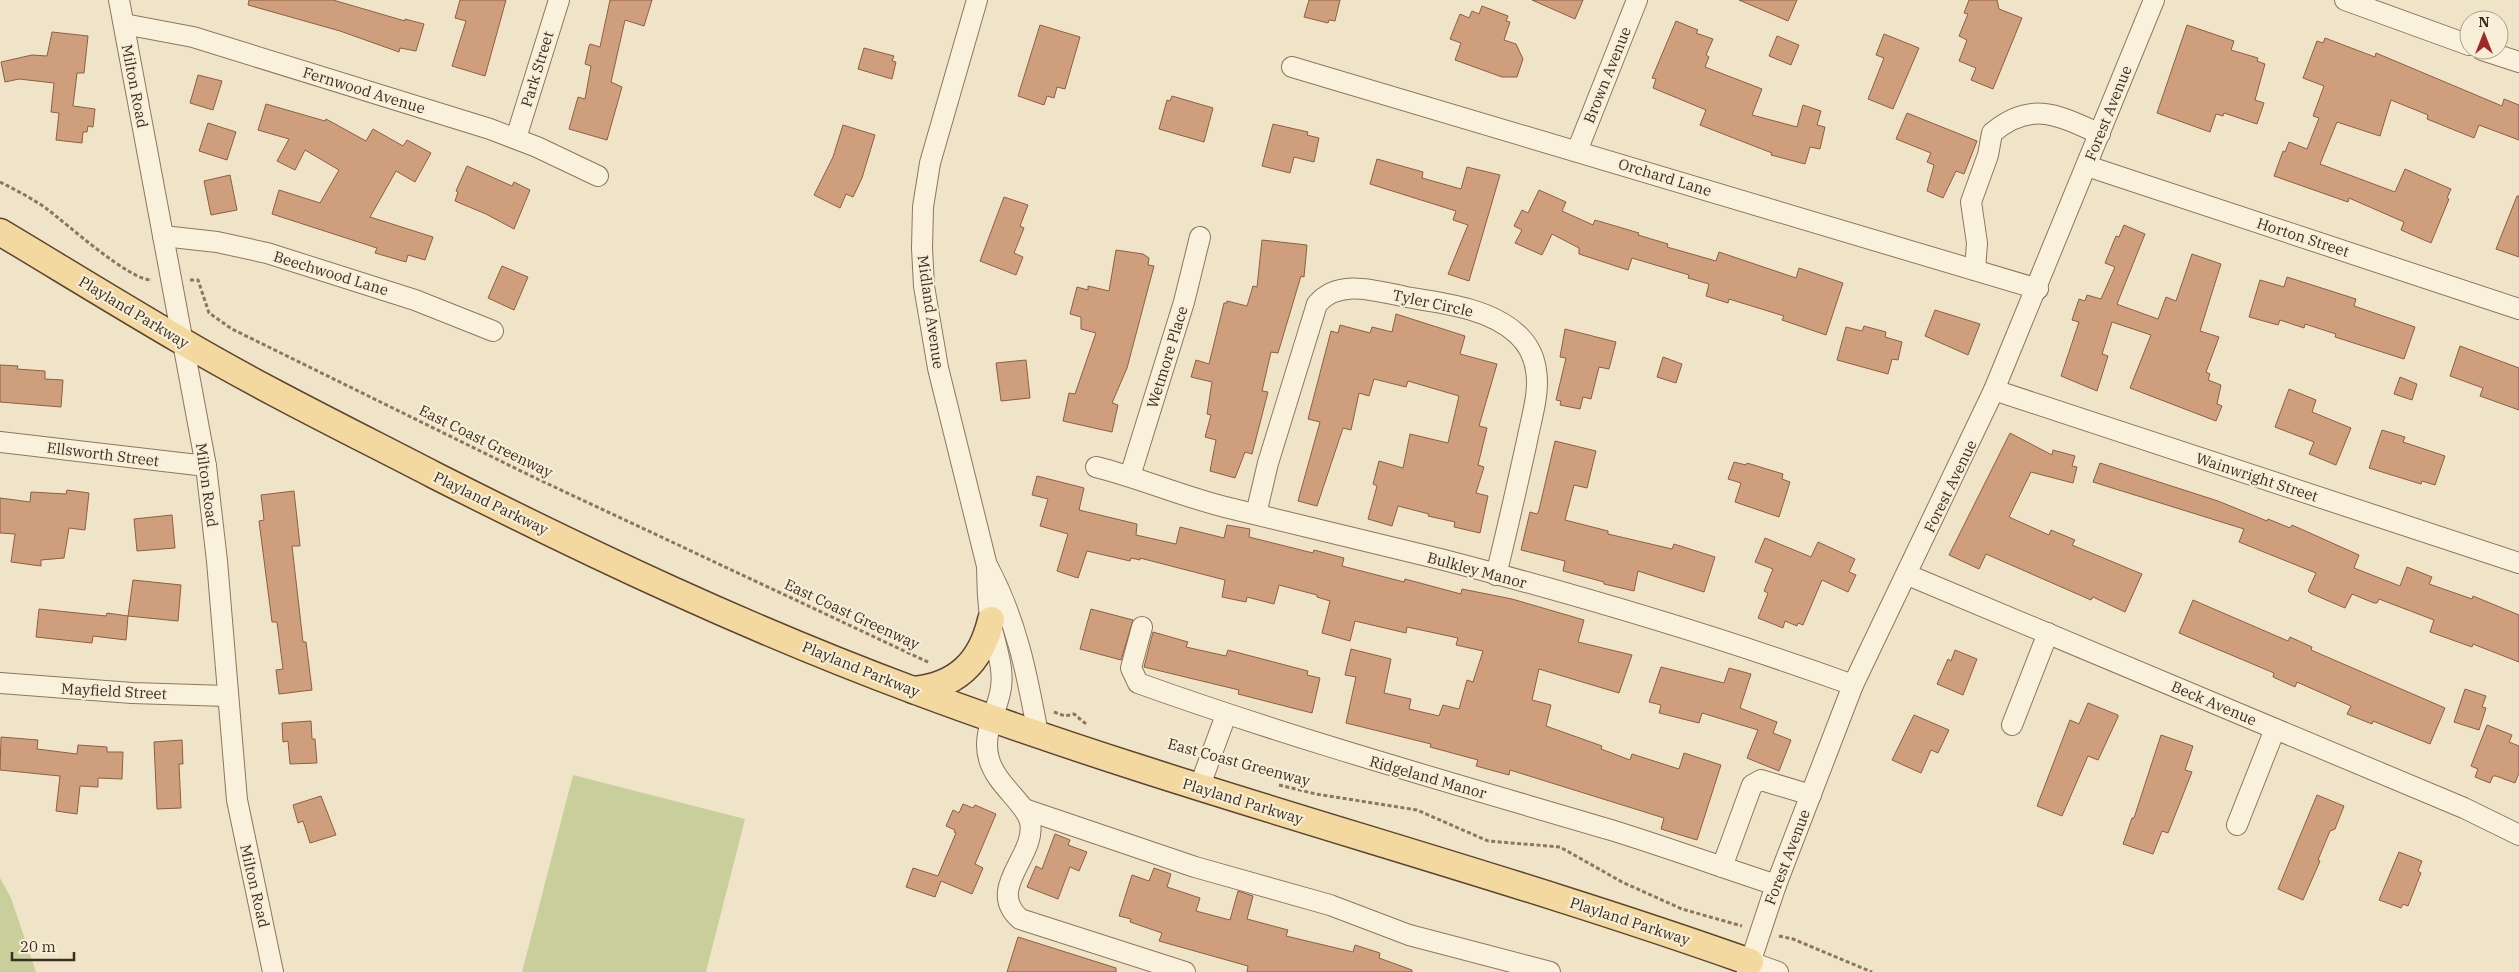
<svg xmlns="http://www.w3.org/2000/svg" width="2519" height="972" font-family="'IBM Plex Serif',serif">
  <rect width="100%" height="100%" fill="#f0e4c8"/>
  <g fill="#c9cf9b">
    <path d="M573,775l172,44 -39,153h-184z"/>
    <path d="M0,878l11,20 25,74h-36z"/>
  </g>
  <g fill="#cf9f7d" stroke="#8d5f41">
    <path d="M249,0h84l72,21v-2l19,5 -8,27 -16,-3 -1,4 -59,-21 -92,-26z"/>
    <path d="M460,0h46l-21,76 -33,-10 14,-45 -11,-3z"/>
    <path d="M610,0h42l-8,26 -19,-6 -14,62 11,5 -15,53 -38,-11 9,-32 7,2 6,-33 -6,-2 4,-18 1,-2 10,3z"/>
    <path d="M1309,0h31l-5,21 -6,-1 -1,3 -24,-6z"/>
    <path d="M1532,0h51l-8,19z"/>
    <path d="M1739,0h58l-9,21z"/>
    <path d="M1969,0h28l2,9 23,9 -29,71 -22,-9 5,-12 -17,-7 8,-21 -8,-4 9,-22 -4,-1z"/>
    <path d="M1482,6l26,10 -2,5 4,1 -6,18 12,4 7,15 -6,18h-15l-47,-17 6,-17 -11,-4 10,-25 9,4 3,-7 7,3z"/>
    <path d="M1676,21l22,9 -2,3 17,6 -7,16 3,2 -4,10 57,22 -10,26 45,12 6,-22 18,6 -4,14 8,2 -5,22 -10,-2 -5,17 -34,-9 1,-2 -72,-28 6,-15 -53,-22 3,-9 -4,-1z"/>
    <path d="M1040,25l40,12 -15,52 -8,-2 -3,11 -7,-2 -3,9 -26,-9z"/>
    <path d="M2187,25l47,16 -3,9 27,8 -1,3 8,3 -10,36 9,3 -7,21 -33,-11 -1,3 -7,-2 -6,18 -53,-19z"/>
    <path d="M52,32l36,4 -4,37h-7l-4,33 22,3 -2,18 -5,-1 -1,6h-4l-1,11 -26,-3 3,-27 -8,-1 3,-29 -35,-4 -14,3 -4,-20 31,-7 15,1z"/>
    <path d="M1884,34l35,14 -26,61 -25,-10 16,-41 -8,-3z"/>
    <path d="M1777,36l22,9 -8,20 -22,-9z"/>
    <path d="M2325,38l50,19 1,-4 126,53 2,-7 15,6v35l-40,-15 -5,13 -47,-19 1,-4 -37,-15 -11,36 -43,-14 -17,42 75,28 10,-23 46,20 -4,9 2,1 -18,44 -30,-13 3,-8 -55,-24 -1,4 -74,-26 9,-25 2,1 4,-10 18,7 12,-31 -6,-2 11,-30 -21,-8 14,-37 6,2z"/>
    <path d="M864,48l30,8 -2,5 4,1 -4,17 -34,-10z"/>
    <path d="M198,75l24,6 -9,29 -23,-7z"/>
    <path d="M1172,96l41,12 -9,34 -45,-13 8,-29 3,1z"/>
    <path d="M266,104l59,17 1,-2 40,22 7,-12 30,17 4,-6 24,13 -16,29 -19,-11 -26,46 63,20 -8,23 -17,-5 -2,7 -31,-9 2,-5 -105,-34 7,-24 41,13 19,-33 -34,-20 -10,20 -18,-9 12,-22 -31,-9z"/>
    <path d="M1907,113l70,28 -13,33 -8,-3 -13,27 -16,-7 7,-26 -7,-3 4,-9 -35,-14z"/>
    <path d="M208,123l28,9 -9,28 -28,-9z"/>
    <path d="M1273,124l35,8 -1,3 12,3 -5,24 -20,-5 -4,16 -28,-7z"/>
    <path d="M843,125l32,10 -13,43 -9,19 -7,-3 -6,14 -26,-13 19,-38z"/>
    <path d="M1377,159l46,13 -1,6 39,11 6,-22 33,8 -31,106 -21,-7 20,-49 -15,-5 3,-9 -86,-27z"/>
    <path d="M467,166l45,20 2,-4 16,8 -16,39 -28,-15 -31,-13 3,-9 -2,-1z"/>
    <path d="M230,175l7,35 -26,5 -7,-34z"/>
    <path d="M1539,190l27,12 -4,9 31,14 2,-5 44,13 -1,2 30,9 -1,3 49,14 3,-9 77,26 3,-10 44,15 -17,52 -44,-15 2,-4 -55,-17 -1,4 -22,-7 3,-12 -21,-6 1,-3 -57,-17 -4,12 -49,-16v-6l-27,-14 -10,21 -27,-12 7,-13 -8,-4 8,-16 6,3z"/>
    <path d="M2517,196h2v61l-23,-8z"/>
    <path d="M1004,197l24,8 -8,21 4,2 -10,25 9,4 -7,18 -36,-14z"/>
    <path d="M2124,225l21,9 -28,70 2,1 39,14 8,-22 10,4 16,-47 29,10 -21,67 19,6 -13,35 4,2 -2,6 13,5 -4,19 5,2 -6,15 -86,-33 21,-53 -39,-13 -10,32 6,2 -11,35 -36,-15 18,-54 -7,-2 7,-21 6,2 2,-6 14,4 14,-32 -10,-4 11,-27 3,1z"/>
    <path d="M1262,240l45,5 -3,32 -3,-1 -23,77 -7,-1 -9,39 6,1 -16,62 -7,-2 -10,26 -25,-7 6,-31 -11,-3 6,-22 -4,-1 5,-32 -21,-5 5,-17 13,4 15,-61h3v-2l20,5 6,-20 4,1z"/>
    <path d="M1116,250l27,4 6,4 -1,7 6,1 -27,102 -15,35 6,2 -6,27 -49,-11 6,-28 6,1 21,-61 -15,-4v-12l-11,-3 7,-27 11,3v-4l21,5z"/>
    <path d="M502,266l26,11 -14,33 -26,-12z"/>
    <path d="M2287,277l69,22 -2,7 61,21 -11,32 -69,-22 1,-3 -31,-10 -1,4 -24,-8 -2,5 -29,-8 11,-37 24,7z"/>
    <path d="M1935,310l45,14 -12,31 -43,-19z"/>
    <path d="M1396,314l69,22 -5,18 37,10 -18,62 8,2 -9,37 6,2 -8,26 12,3 -8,37 -26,-6 1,-5 -27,-6 1,-2 -31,-8 -6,20 -24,-7 9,-33 -4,-2 6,-23 24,7 7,-34 38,9 11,-47 -51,-15 -2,6 -32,-8 -5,17 -10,-3 -8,37 -8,-2 -26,78 -19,-5 22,-79 -12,-3 23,-88 7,2 2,-8 30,8 2,-6 20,5z"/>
    <path d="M1864,326l22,6 -1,5 17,5 -4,18 -6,-1 -4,15 -51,-14 9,-33 16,4z"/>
    <path d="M1565,329l51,13 -7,27 -10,-2 -8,32 -8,-2 -3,12 -20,-4 1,-4 -5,-1 10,-42 -6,-1z"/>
    <path d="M2460,346l59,22v42l-39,-14 3,-8 -33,-12z"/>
    <path d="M1663,357l19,7 -6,19 -19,-6z"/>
    <path d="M1026,360l4,38 -29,3 -5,-38z"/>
    <path d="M0,365l18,1 -1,3 28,2v8l18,1 -2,27 -61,-5z"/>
    <path d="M2400,377l17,7 -5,16 -18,-6z"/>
    <path d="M2289,389l27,11 -4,12 39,16 -15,37 -27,-11 5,-12 -39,-15z"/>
    <path d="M2382,430l23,7 -2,5 42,14 -10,29 -13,-4 -1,3 -52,-16z"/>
    <path d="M2010,433l42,22 1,-5 22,6 -3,10 5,1 -4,16 -42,-11 -22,45 40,18 2,-5 24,10 -3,5 70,29 -17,38 -32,-15 -2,3 -105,-46 -7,15 -30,-14z"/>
    <path d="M1555,441l41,10 -9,37 -13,-3 -9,35 43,11v3l64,15 2,-5 41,13 -11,35 -66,-21 -4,20 -30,-7v-2l-41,-11 2,-10 -44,-11 9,-38 7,2 2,-4z"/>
    <path d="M1734,462l12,3 1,-2 36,11 -1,5 8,3 -11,35 -44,-15 6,-19 -13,-4z"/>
    <path d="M2100,463l118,38 49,20 1,-2 22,9 2,-3 67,30 -5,13 46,18 7,-19 25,10 -3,7 43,15 1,-3 46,19v47l-46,-18 -1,3 -42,-15 4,-12 -55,-21 -2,4h-3l-22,-9 -7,14 -35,-15 -2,-2 8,-18 -77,-31 5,-13 -151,-47z"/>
    <path d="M1037,476l47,12 -5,22 58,14 -1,11 40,9 4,-17 44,11 3,-13 23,4 -1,8 64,16 1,-3 30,8 -2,8 62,16 1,-3 56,15 1,-5 50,10 72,21 -6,22 54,13 -13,38 -80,-24 -7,31 19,5 -5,21 56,20 -1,3 29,11 2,-6 47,15 5,-16 37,12 -24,75 -36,-11 3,-11 -154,-48 -1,5 -33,-9 2,-6 -48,-13 1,-3 -85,-21 10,-46 -11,-2 6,-26 40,10 -7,34 27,6 -2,10 30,7 4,-11 16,4 8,-29 6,2 10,-31 -27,-6 2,-7 -51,-11 -1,6 -51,-12 -5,20 -28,-8 8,-32 -13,-4v-2l-38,-10 -5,19 -27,-7 -1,5 -24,-5 3,-17 -85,-22v2l-9,-2 -1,3 -43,-10 -9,27 -21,-7 11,-37 -28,-8 8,-27 -16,-4z"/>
    <path d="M67,490l22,3 -4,37 -16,-2 -5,30 -23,2v6l-30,-4 4,-28 -15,-1v-35l30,4 1,-10 35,2z"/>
    <path d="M294,491l6,55h-8l11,96h3l6,48 -33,4 -3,-24 7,-1 -6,-47h-5l-13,-101 5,-1 -3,-25z"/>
    <path d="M172,515l3,33 -38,3 -3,-32z"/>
    <path d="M1765,538l46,19 7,-15 37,17 -6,13 7,3 -8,17 -26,-12 -19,45 -5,-2 -1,3 -12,-5 -2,7 -25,-10 10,-25 -4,-2 9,-22 -18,-7z"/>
    <path d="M133,580l48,5 -3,36 -50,-5 -2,24 -33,-4 -1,7 -56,-6 3,-28 67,7 1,-3 21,3z"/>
    <path d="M2193,600l95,41 2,-4 22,10 -1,3 134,58 -15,36 -57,-23 -1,3 -25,-10 4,-8 -54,-24 -2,5 -22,-10 1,-4 -95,-40z"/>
    <path d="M1091,609l42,11 -12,40 -41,-11z"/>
    <path d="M1153,632l35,10 -2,5 40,9 2,-6 80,21 -1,4 13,3 -8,35 -74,-19 1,-4 -95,-23z"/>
    <path d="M1955,650l22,9 -14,36 -26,-11 11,-25 3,2z"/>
    <path d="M1661,667l63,16 5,-15 22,6 -11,34 37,14 -4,11 18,7 -12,31 -32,-13 11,-28 -56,-17 -3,10 -40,-10 2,-8 -12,-3z"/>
    <path d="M2465,689l21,7 -4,11 4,1 -7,22 -25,-8z"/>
    <path d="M2088,703l30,12v2l-20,43 -10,-4 -26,60 -25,-10 33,-86 9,4z"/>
    <path d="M1914,715l35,15 -11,23 -7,-3 -10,23 -29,-13z"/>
    <path d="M311,721l1,18h3l2,24 -27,1 -2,-23 -5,1 -1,-19z"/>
    <path d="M2487,725l25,10 -3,7 10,4v27l-4,10 -19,-7h-3l-3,7 -15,-6 3,-8 -7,-3z"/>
    <path d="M2161,735l32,11 -8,24 7,2 -24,61 -6,-2 -9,23 -30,-10 9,-26h2z"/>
    <path d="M1,737l37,3 -1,9 40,5 1,-9 29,2v5h16l-1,27 -24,-1v9l-18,-1 -3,28 -21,-3 4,-35 -60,-6z"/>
    <path d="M182,740l1,24h-4l2,44 -24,1 -3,-67z"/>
    <path d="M2317,795l27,11 -9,23 -5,2 -12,29 2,1 -17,39 -25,-11z"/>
    <path d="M321,796l15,39 -26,8 -7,-22 -5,2 -5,-18z"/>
    <path d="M963,804l10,4 2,-3 21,9 -21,50 8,4 -11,26 -31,-13 -6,16 -29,-10 7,-19 25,8 18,-43 -2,-1 1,-2 -9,-4 7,-16 6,3z"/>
    <path d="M1055,834l15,6 -2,5 19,7 -8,19 -9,-4 -12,32 -31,-12 9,-21 6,3z"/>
    <path d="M2399,852l23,9 -4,10 3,2 -13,33 -5,-2 -2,4 -22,-8z"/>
    <path d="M1154,868l17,6 -4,13 33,11 -4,13 34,9 8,-29 15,5 -6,23 41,11 -2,6 67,16 2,-7 25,8 -1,5 33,12v2h-165l1,-6 -89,-25 3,-8 -32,-11 1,-3 -12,-3 13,-41 17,6z"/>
    <path d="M1018,937l98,31v4h-109z"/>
  </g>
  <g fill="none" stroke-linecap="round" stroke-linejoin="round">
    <g stroke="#8d765c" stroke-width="22">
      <g id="minor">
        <path d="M119,0l87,466 11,95 20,239 36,172"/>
        <path d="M977,0l-47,163 -7,44 -1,41 2,38 14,82 49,198c0,18 1,35 3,53 4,24 16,50 10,74 -5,23 -18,42 -11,66 7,26 37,44 41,63 7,34 -45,66 -10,97l165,53"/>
        <path d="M2345,0l124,45"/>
        <path d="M124,24l69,13 297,92 47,18 61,29"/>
        <path d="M2482,50l37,12"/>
        <path d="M1292,67l746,222"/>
        <path d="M516,138l43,-138"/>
        <path d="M1577,151l60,-151"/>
        <path d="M2087,166l432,143"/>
        <path d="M163,236l54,6 50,11 148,47 78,31"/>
        <path d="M1975,270l2,-27 -6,-41 17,-47 4,-22c39,-33 66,-18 108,1"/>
        <path d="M1994,390l525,173"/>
        <path d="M0,442l206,24"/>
        <path d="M1096,467c44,11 85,29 129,40 73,18 146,35 219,53 138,36 276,77 409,125"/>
        <path d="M1130,476l54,-174 16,-65"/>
        <path d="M1256,514l12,-51 49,-159c22,-26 59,-13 89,-7 36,6 83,11 111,37 10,9 17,22 19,36 4,23 -5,49 -9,71 -10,45 -20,90 -31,134"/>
        <path d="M988,567c29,55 39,107 50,167"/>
        <path d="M1908,575l556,233 55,27"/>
        <path d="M1142,627l-11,41 7,15c156,56 314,100 473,147 55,17 110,37 165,55"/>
        <path d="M0,683l132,10 95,3"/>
        <path d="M2012,725l36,-92"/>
        <path d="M1199,788l27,-73"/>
        <path d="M1024,809l171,58 135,38 79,30 141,37"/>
        <path d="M2237,825l38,-96"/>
        <path d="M1722,867l30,-82 9,-5 50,15"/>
        <path d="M1750,962l28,10"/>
        <path d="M1747,972l29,-87 77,-200 141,-295 160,-390"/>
      </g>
    </g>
    <g stroke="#5b4430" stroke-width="29">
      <g id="major">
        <path d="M0,232c60,36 120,73 180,108 83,49 169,91 254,135 156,79 315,154 479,215 275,103 561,174 837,272"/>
        <path d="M913,690c44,-4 68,-28 78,-70"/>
      </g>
    </g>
    <g stroke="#8d765c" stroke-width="3" stroke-dasharray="4 2.5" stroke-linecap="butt">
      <path d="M0,182c16,8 33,17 47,27 20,15 83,72 105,71"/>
      <path d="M190,280h8l11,33 23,16 297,146 401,188"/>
      <path d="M1054,712l11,4 9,-2 12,10"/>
      <path d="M1279,785l37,9 101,16 71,31 72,6 62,35 60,27 60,17"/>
      <path d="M1779,936l14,3 79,33"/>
    </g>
    <use href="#minor" stroke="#faf1dc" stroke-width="20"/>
    <use href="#major" stroke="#f3d9a0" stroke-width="26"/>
  </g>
  <g text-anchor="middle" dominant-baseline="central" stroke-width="4.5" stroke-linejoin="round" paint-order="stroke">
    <g font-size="15" fill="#3d2e20" stroke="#f7eed8">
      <text transform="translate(537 69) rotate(-73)">Park Street</text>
      <text transform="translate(1607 75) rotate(-68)">Brown Avenue</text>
      <text transform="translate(135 86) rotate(79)">Milton Road</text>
      <text transform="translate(364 90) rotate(17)">Fernwood Avenue</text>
      <text transform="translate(2108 113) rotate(-68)">Forest Avenue</text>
      <text transform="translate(1665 177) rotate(17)">Orchard Lane</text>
      <text transform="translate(2303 237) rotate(18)">Horton Street</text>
      <text transform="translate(331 273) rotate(17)">Beechwood Lane</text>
      <text transform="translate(1433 303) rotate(12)">Tyler Circle</text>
      <text transform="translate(134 312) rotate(31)">Playland Parkway</text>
      <text transform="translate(931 312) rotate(82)">Midland Avenue</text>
      <text transform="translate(1167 357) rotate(-73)">Wetmore Place</text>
      <text transform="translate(486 441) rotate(26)">East Coast Greenway</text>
      <text transform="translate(103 454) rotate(7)">Ellsworth Street</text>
      <text transform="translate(2257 477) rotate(18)">Wainwright Street</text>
      <text transform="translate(207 485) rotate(82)">Milton Road</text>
      <text transform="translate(1950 486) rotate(-64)">Forest Avenue</text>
      <text transform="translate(491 503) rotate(26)">Playland Parkway</text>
      <text transform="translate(1477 570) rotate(15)">Bulkley Manor</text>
      <text transform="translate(852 614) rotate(25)">East Coast Greenway</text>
      <text transform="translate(861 669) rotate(22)">Playland Parkway</text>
      <text transform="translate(114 691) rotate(3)">Mayfield Street</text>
      <text transform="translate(2214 703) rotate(23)">Beck Avenue</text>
      <text transform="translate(1239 762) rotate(15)">East Coast Greenway</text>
      <text transform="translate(1428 777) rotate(16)">Ridgeland Manor</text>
      <text transform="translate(1243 801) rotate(17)">Playland Parkway</text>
      <text transform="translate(1787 857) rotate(-69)">Forest Avenue</text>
      <text transform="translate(255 886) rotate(77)">Milton Road</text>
      <text transform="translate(1630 921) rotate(18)">Playland Parkway</text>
    </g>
  </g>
  <g transform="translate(2484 35)"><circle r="24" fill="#f7eed8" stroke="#ada18e"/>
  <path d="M0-4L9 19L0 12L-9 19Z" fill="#9e2a2b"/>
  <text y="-8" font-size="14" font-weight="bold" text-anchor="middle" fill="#3d2e20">N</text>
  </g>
  <path d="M12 952v8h62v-8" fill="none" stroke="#3d2e20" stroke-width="2.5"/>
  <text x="20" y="952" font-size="15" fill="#3d2e20" stroke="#f7eed8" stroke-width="4" paint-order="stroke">20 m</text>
</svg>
